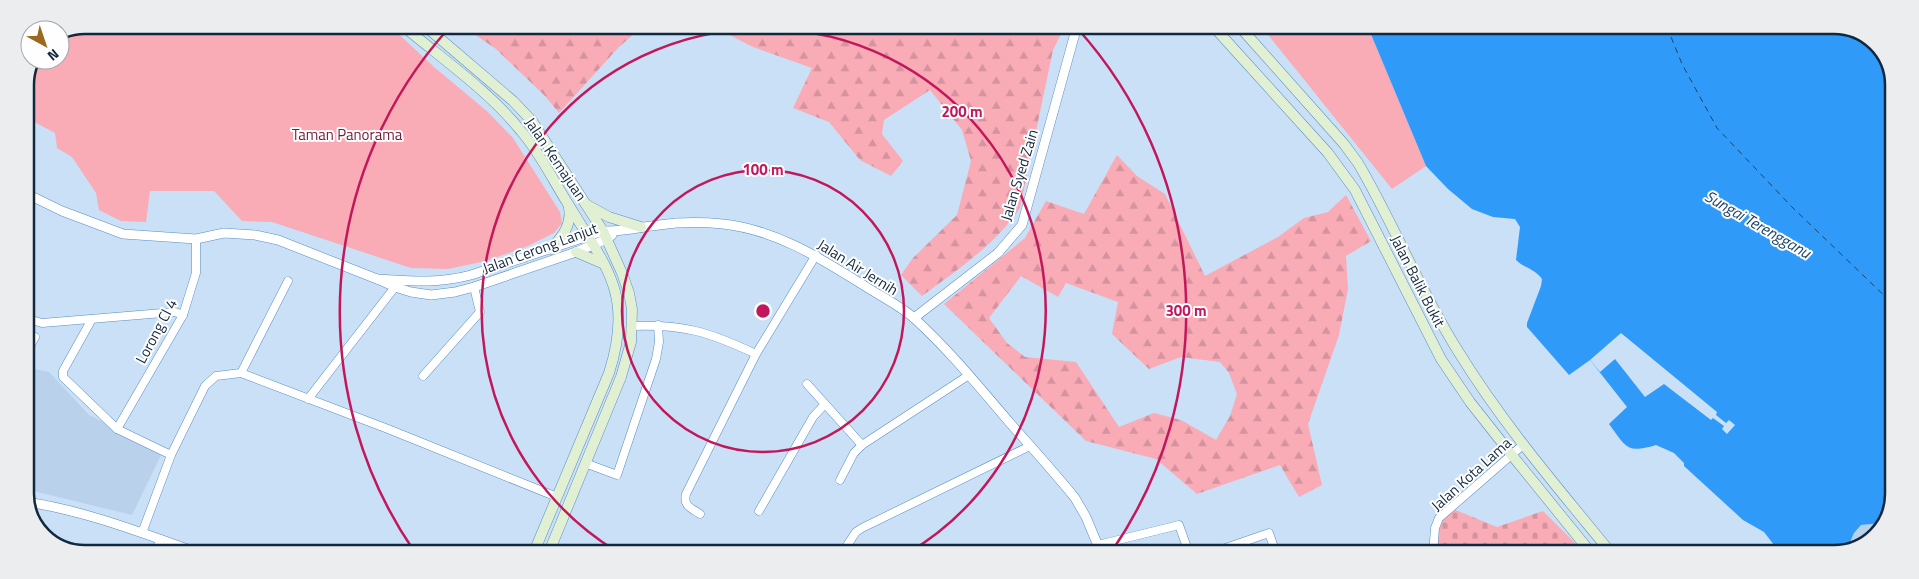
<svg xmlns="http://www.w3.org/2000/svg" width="1919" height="579" font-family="'Titillium Web',sans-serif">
  <defs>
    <pattern id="forest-firs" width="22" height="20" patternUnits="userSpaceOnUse" patternTransform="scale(1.25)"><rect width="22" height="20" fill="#f9abb6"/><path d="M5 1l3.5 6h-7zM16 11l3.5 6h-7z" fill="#d4939e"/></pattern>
    <pattern id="cemetery-stones" width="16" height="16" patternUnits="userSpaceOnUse" patternTransform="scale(1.25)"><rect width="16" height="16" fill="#f9abb6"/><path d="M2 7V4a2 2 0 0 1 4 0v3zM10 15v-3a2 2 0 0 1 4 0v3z" fill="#d4939e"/></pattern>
  </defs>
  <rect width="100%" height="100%" fill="#cae0f7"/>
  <g fill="#b9d1eb">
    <path d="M25,367l24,5 40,43 74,36 -31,64 -107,-26z"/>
    <path d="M1883,523l-12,18 -20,7 -1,-6 4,-9 7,-8z"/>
  </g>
  <g fill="url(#forest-firs)" fill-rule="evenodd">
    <path d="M461,25l182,1 -25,22 -59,65 -14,-17 -49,-47z"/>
    <path d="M712,26h353l-12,24 -33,158c-25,37 -63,62 -98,88l-21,-21 12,-17 44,-43 14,-54 -9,-31 -32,-40 -46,30 -2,14 21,27 -12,15 -31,-16 -31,-38 -36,-14 19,-40 -59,-21z"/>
    <path d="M1117,155l20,21 28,18 40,82 73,-39 26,-19 24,-6 18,-17 25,46 -25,15 2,33 -9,46 -31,89 14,61 -23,12 -19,-32 -83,29 -41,-35 -70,-18 -142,-137 81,-66 21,-37 38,13zM1021,276l37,21 8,-14 52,19 -6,32 37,35 32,-12 39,5 9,11 8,21 -7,22 -14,24 -35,-20 -27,-7 -35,14 -43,-65 -51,-5 -18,-14 -18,-25z"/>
  </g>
  <path fill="url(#cemetery-stones)" d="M1453,509l44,18 46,-16 35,35 -5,8h-138l4,-30z"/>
  <g fill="#f9abb6">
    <path d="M85,25h304l45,42 54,45 25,26 47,74 2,11 -8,10 -26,13 -42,15 -38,8 -37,-1 -139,-46 -30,-1 -28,-30h-64l-4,31 -25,-1 -22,-11 -3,-17 -24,-36 -15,-9 -2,-15 -30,-16v-32l10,-25h25v-25z"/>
    <path d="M1261,26l107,1 58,139 -34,23z"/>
  </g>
  <path fill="#309af8" d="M1368,27h482l31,21 13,33 -2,429 -9,13 -22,2 -7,8 -4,9 1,6 -17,6h-53l-17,-22 -21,-12 -59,-54v-3l-10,-10 -18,-8c-30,9 -30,2 -47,-21l18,-17 -37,-47 -21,15 -42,-48v-4l14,-37 1,-7c-7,-10 -18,-11 -26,-19l4,-33 -5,-8 -22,-2 -21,-8 -24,-20 -22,-23z"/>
  <path fill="#cae0f7" d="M1621,333l96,79 -1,3 10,8 3,-3 6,5 -8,9 -5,-5 2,-3 -11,-8 -2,2 -47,-36 -19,13 -30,-38 -15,13 -10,-12z"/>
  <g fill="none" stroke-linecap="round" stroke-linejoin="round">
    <path stroke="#1d446a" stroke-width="1" stroke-dasharray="6 5" stroke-linecap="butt" d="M1667,27l15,37 35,64 75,79 101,97"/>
    <g stroke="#588ec4" stroke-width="9">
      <g id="minor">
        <path d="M288,281l-47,92 147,56 169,68"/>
        <path d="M25,318l17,5 133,-11 8,3"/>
        <path d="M92,319l-29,52v6l54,52 54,26"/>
        <path d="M632,326c52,-2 77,6 124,28"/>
        <path d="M25,355l10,-18"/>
        <path d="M423,376l57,-64 -6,-25"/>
        <path d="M807,384l55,61"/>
        <path d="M308,399l87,-112"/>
        <path d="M117,429l66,-114 13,-42v-34"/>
        <path d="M585,463l32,12 39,-116 3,-17 -1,-17"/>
        <path d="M840,480l14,-27 8,-8 107,-70"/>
        <path d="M759,511l54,-94 12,-13"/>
        <path d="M700,514c-9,-6 -17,-8 -14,-20l70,-140 60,-99"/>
        <path d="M142,533l29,-78 34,-69 11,-10 25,-3"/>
        <path d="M1098,545l81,-20 10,28"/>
        <path d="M153,552l9,-12"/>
        <path d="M842,553l14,-21 6,-4 168,-82"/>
        <path d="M1211,553l58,-20 7,20"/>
        <path d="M1433,554l2,-26 4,-10 85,-74"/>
      </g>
    </g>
    <g stroke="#588ec4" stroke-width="10">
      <g id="tertiary">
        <path d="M25,193l37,18 61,23 73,5 28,-6 31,2 23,5 99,39 18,8 16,5 20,3 24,-3 19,-5 102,-35 31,-13 5,-4"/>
        <path d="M377,279c35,2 59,5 94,-4l132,-44c19,1 37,-4 56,-6 21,-3 43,-3 64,-1 55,6 100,36 145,64 16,10 34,19 47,31 35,32 65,69 95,104 22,25 44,49 65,75l11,19 15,36"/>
        <path d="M914,318l84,-65 24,-28 55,-199"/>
        <path d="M26,502c57,8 116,31 170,50"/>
      </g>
    </g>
    <g stroke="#588ec4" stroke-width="11">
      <g id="secondary">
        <path d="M402,25c39,33 87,66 119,106 19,22 32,49 47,73 39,64 66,91 41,169l-75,179"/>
        <path d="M424,25l89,76 19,20 71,110 19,42 7,20 3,16 -1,33 -10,35 -72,175"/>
        <path d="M1213,26l115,127 27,37 86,169 29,43 41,52 81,100"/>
        <path d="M1239,26l105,118 14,19c36,61 62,128 100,188 44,72 100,137 154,203"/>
        <path d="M587,205l22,12 32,10"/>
        <path d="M551,249c11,-12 21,-24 18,-41"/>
        <path d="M576,252l28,12"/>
      </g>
    </g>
    <use href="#minor" stroke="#fff" stroke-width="8"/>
    <use href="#tertiary" stroke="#fff" stroke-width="9"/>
    <use href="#secondary" stroke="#e1efd3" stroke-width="10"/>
  </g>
  <g fill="none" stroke="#c2185b" stroke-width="2.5">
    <circle cx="763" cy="311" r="141"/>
    <path d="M616 551A282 282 0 1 1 908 553"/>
    <path d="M414 551A423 423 0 0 1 449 28M1077 28A423 423 0 0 1 1112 551"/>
  </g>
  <g text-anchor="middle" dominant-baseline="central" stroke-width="4" stroke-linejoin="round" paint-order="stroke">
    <g font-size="15" fill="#721d33" stroke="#fefefe">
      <text x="347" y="134">Taman Panorama</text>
    </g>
    <g font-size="15" fill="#12283e" stroke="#fefefe">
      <text transform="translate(556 159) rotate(56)">Jalan Kemajuan</text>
      <text transform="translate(1019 175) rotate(-73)">Jalan Syed Zain</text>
      <text transform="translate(540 248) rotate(-20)">Jalan Cerong Lanjut</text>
      <text transform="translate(858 267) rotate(32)">Jalan Air Jernih</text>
      <text transform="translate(1418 281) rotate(63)">Jalan Balik Bukit</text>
      <text transform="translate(156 331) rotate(-62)">Lorong Cl 4</text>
      <text transform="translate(1471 474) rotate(-42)">Jalan Kota Lama</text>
    </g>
    <g font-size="16" font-style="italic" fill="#1d446a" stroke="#fefefe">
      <text transform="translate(1758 224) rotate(30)">Sungai Terengganu</text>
    </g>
  </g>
  <path d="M0 0H1919V579H0ZM85 34H1834A51 51 0 0 1 1885 85V494A51 51 0 0 1 1834 545H85A51 51 0 0 1 34 494V85A51 51 0 0 1 85 34Z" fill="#ebedef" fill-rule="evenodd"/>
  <path fill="none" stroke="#12283e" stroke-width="2.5" d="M85 34H1834A51 51 0 0 1 1885 85V494A51 51 0 0 1 1834 545H85A51 51 0 0 1 34 494V85A51 51 0 0 1 85 34Z"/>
  <circle cx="763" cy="311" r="8" fill="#c2185b" stroke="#fefefe" stroke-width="2.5"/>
  <g font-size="15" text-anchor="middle" font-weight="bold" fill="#c2185b" stroke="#fefefe" stroke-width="4" stroke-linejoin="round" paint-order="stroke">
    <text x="962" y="117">200 m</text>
    <text x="763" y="175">100 m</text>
    <text x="1186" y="316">300 m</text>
  </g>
  <g transform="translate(45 45) rotate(140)"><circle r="24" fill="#fefefe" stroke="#a0a8b1"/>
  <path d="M0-4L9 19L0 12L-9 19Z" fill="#9c681f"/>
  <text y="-8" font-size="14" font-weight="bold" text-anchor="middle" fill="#12283e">N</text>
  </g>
</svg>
